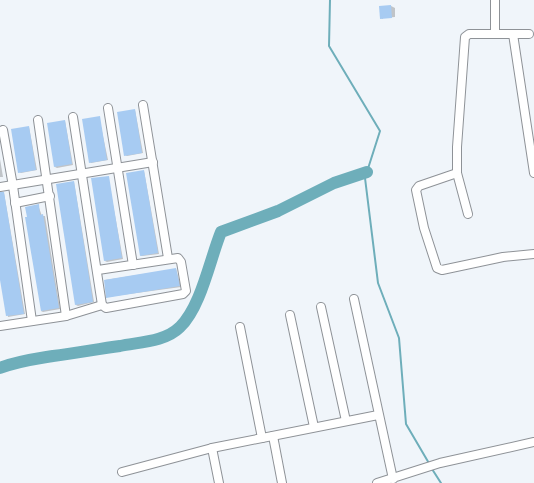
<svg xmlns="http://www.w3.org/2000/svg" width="534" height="483" font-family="Roboto,sans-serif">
  <rect width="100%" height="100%" fill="#f0f5fa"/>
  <g fill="#0003">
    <path d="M391,6l4,2v9l-12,1v1l-2,-1z"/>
    <path d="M135,110l8,43 -16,3 -2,-1z"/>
    <path d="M99,117l9,43 -17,3 -1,-1z"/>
    <path d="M65,121l8,44 -16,3 -2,-1z"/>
    <path d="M29,127l8,43 -16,3 -2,-1z"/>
    <path d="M0,159l3,18h-3z"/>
    <path d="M144,171l15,83 -17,2h-1z"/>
    <path d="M108,177l15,82 -16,3 -2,-1z"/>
    <path d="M74,182l20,120 -16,4 -2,-1z"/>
    <path d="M4,193l21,121 -17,3 -8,-44v-79z"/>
    <path d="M38,205l4,11h3l15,93 -17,3 -2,-1z"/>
    <path d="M176,269l5,18 -74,10 -2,-17z"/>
  </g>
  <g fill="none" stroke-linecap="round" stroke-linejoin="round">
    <g stroke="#6eaeba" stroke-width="2">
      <path d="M330,0l-1,46 51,85 -15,47 13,105 21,55 7,86 24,41"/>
      <path d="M432,469l9,14"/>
    </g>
    <path stroke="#6eaeba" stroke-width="12" d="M0,368c18,-7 35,-9 53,-12 23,-3 45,-7 67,-10 19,-4 45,-4 60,-19 21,-20 30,-68 41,-95l57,-21 56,-28 33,-11"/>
  </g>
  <g fill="#a7cbf2">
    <path d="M391,5l1,13 -12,1 -1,-13z"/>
    <path d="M135,109l7,44 -18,3 -7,-44z"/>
    <path d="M100,116l7,44 -18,3 -7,-44z"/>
    <path d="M65,120l7,44 -18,3 -7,-44z"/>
    <path d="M29,126l7,44 -18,3 -7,-44z"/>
    <path d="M144,170l14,83 -18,3 -14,-83z"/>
    <path d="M109,176l13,82 -18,3 -13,-83z"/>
    <path d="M74,181l19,121 -18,3 -19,-121z"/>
    <path d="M0,192h4l20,122 -18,2 -6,-36z"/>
    <path d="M39,204l1,11 3,-1 16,94 -18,3 -16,-94h2l-2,-10z"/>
    <path d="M176,268l4,18 -74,12 -2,-18z"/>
  </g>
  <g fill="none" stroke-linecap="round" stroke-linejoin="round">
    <g stroke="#8e9297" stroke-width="10">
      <g id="minor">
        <path d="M495,0v34"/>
        <path d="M513,34l21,139"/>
        <path d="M143,105l25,153"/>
        <path d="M108,108l25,157"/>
        <path d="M73,117l29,188"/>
        <path d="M38,120l28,196"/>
        <path d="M3,130l10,56 19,135"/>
        <path d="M457,173l-38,13 -3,4 8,38 13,40 5,2 61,-13 31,-3"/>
        <path d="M0,187l153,-25"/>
        <path d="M15,203l35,-7"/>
        <path d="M468,214l-11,-41v-26l8,-110 4,-3h60"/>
        <path d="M354,299l39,180"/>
        <path d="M321,307l25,114"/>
        <path d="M290,315l24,112"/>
        <path d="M0,326l66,-10 36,-11 4,3 77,-14 3,-3 -5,-29 -3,-4 -80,12"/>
        <path d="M240,327l22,111"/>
        <path d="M273,436l9,47"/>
        <path d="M212,448l7,35"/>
        <path d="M122,472l90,-24 166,-33"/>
        <path d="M377,483l63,-20 94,-21"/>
      </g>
    </g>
    <use href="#minor" stroke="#fff" stroke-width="8"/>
  </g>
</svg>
